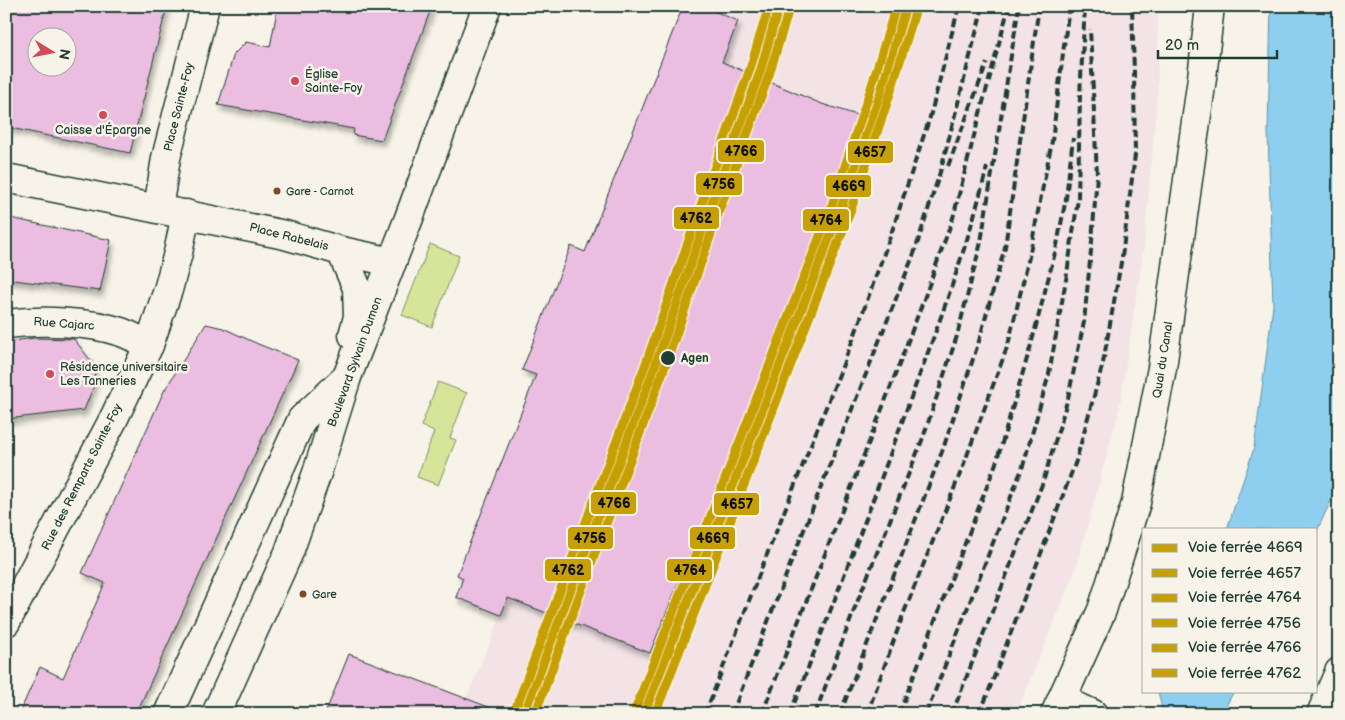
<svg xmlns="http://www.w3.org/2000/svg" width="1345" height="720" font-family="'Balsamiq Sans',sans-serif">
  <defs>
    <filter id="shadow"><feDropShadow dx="3" dy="5.5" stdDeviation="2.5" flood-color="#0004"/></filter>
  </defs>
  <rect width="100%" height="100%" fill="#f7f3e8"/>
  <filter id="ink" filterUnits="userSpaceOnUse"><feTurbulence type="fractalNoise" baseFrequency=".02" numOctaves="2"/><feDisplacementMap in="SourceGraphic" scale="10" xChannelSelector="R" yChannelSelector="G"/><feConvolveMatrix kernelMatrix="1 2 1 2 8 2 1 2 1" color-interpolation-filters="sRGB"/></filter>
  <g filter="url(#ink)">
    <path fill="#f3e3e6" d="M683,6h19l13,6 2,-6h441v79l-14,162 -25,164 -45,163 -58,140h-552l2,-15 35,-83 -45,-19 7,-19 -6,-3 79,-200 -14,-5 40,-101 9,-23 14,6z"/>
    <g fill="#d6e599" stroke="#7a9166">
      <path d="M430,244l29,12 -27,71 -30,-12z"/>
      <path d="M438,382l29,11 -17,45 6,2 -18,45 -21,-8 17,-45 -13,-6z"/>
    </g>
    <g fill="#8eceef" stroke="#6294a4">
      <path d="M1271,6h68v477l-23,50v-4h-89l27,-81 19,-142 -5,-176z"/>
      <path d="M1158,691h76l-12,23h-62l2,-5z"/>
    </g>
    <g fill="#ebbde0" stroke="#1f3d34" fill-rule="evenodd" filter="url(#shadow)">
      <path d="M6,6h161l-37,147 -124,-26zM38,38h30v30h-30z"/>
      <path d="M278,6h154l-50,134 -29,-5 1,-6 -136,-24 16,-51 12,-12 24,5z"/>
      <path d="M683,6h19l36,15 -16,41 100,42 44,14 -216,535 -142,-55 -7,17 -45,-18 7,-19 -6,-3 79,-200 -14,-5 49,-124 14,6z"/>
      <path d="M6,217l105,23 -11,51 -94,-12z"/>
      <path d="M206,324l17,4 35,16 40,16 -162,354h-117l21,-47 23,11 42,-95 -23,-10 82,-182z"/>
      <path d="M34,338l40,1 20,26 1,18 -11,27 -78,9v-77z"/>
      <path d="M349,654l150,57 -1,3h-173z"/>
    </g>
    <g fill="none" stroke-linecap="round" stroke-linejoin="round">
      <g stroke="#1f3d34" stroke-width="31">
        <g id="minor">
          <path d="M158,209l8,-51 39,-152"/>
          <path d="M6,324c35,-4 81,-3 115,8 9,3 19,9 28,13"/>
          <path d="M6,622l107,-202 36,-75 19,-55 10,-37 8,-39"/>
          <path d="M1062,700l31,14"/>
          <path d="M1321,714l18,-42"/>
        </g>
      </g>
      <g stroke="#1f3d34" stroke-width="31">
        <g id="tertiary">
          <path d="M6,178l279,57 56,16 51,11"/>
          <path d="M341,251l16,37 1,29 -5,18"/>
          <path d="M168,714l134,-295 44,-41"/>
          <path d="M216,714l73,-162 28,-79 30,-96 62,-159 78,-212"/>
          <path d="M1055,714l47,-104 34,-107 26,-135 40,-290 8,-72"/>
        </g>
      </g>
      <use href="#minor" stroke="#f7f3e8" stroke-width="28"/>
      <use href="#tertiary" stroke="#f7f3e8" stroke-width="28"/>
      <g stroke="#1f3d34" stroke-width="4" stroke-dasharray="8 4" stroke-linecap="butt">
        <path d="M948,166l39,-103"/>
        <path d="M705,714l61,-157 88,-220 37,-103 39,-117 29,-111"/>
        <path d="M732,714l58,-149 125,-314 26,-82 42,-163"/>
        <path d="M762,714l122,-310 40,-105 29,-81 22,-86 34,-126"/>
        <path d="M790,714c41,-105 82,-209 120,-314 29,-76 58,-154 77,-233"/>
        <path d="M815,714l43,-114 65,-162 34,-102 24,-94 38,-236"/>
        <path d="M840,714l103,-265 36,-108 26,-94 34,-241"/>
        <path d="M867,714l36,-99 59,-146 46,-124 21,-88 23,-116 17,-135"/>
        <path d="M899,714l97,-251 35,-118 26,-100 9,-47 7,-60"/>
        <path d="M926,714l97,-248 26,-92 18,-100 11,-75 2,-104 5,-89"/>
        <path d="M952,714l91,-232 25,-84 16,-76 8,-81 5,-66 -7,-146"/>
        <path d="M980,714l96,-253 27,-98 19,-106 13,-102 -1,-83 -2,-66"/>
      </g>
      <g stroke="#f7f3e8" stroke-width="12">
        <path id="rail-1" d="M644,714l197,-506 40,-117 25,-85"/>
      </g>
      <g stroke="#f7f3e8" stroke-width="12">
        <path id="rail-2" d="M655,714l195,-502 40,-118 26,-85"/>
      </g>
      <g stroke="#f7f3e8" stroke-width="12">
        <path id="rail-3" d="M635,710l197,-505 39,-117 25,-82"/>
      </g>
      <g stroke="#f7f3e8" stroke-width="12">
        <path id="rail-4" d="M524,714l131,-348 54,-155 51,-139 19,-66"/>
      </g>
      <g stroke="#f7f3e8" stroke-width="12">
        <path id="rail-5" d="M535,714l129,-345 54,-155 51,-139 20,-66"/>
      </g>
      <g stroke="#f7f3e8" stroke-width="12">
        <path id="rail-6" d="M515,710l131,-347 54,-155 50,-139 19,-63"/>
      </g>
      <use href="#rail-1" stroke="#c6a005" stroke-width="9"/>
      <use href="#rail-2" stroke="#c6a005" stroke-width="9"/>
      <use href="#rail-3" stroke="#c6a005" stroke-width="9"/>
      <use href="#rail-4" stroke="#c6a005" stroke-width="9"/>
      <use href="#rail-5" stroke="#c6a005" stroke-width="9"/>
      <use href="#rail-6" stroke="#c6a005" stroke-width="9"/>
    </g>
  </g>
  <g fill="#d1495b" stroke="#f7f3e8" stroke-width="2">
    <circle cx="295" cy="81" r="5"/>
    <circle cx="103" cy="115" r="5"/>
    <circle cx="50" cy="374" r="5"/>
  </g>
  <g fill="#7a4b2a" stroke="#f7f3e8" stroke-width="2">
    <circle cx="277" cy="191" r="4.5"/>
    <circle cx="303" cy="594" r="4.5"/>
  </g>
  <circle fill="#1f3d34" stroke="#f7f3e8" stroke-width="2" cx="668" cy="358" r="8"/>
  <g text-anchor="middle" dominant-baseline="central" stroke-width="5" stroke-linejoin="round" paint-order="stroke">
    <g font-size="11" fill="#1f3d34" stroke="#f7f3e8" text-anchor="start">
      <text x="286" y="191">Gare - Carnot</text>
      <text x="312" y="594">Gare</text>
    </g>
    <g font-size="12" fill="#1f3d34" stroke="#f7f3e8" text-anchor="start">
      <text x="305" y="74">Église<tspan x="305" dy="14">Sainte-Foy</tspan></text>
      <text x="103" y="130" text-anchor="middle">Caisse d'Épargne</text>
      <text x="60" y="367">Résidence universitaire<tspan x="60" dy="14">Les Tanneries</tspan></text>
    </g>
    <g font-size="12" fill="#1f3d34" stroke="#f7f3e8">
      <text transform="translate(179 107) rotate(-76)">Place Sainte-Foy</text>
      <text transform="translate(289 237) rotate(14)">Place Rabelais</text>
      <text transform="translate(64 324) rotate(4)">Rue Cajarc</text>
      <text transform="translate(1163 360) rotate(-81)">Quai du Canal</text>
      <text transform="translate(355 362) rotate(-70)">Boulevard Sylvain Dumon</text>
      <text transform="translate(82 477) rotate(-63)">Rue des Remparts Sainte-Foy</text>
    </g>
    <g font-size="12" font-weight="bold" fill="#1f3d34" stroke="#f7f3e8" text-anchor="start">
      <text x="681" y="358">Agen</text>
    </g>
  </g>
  <g stroke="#f7f3e8" stroke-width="2">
    <rect x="717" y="139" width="48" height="24" rx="5" fill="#c6a005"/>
    <rect x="847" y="140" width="47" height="24" rx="5" fill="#c6a005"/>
    <rect x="695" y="172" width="48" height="24" rx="5" fill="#c6a005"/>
    <rect x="825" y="174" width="47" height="24" rx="5" fill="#c6a005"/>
    <rect x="673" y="206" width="47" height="24" rx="5" fill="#c6a005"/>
    <rect x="802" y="208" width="48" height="24" rx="5" fill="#c6a005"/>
    <rect x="590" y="491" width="47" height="24" rx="5" fill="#c6a005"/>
    <rect x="713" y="492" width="47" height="24" rx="5" fill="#c6a005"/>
    <rect x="567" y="526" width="47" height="24" rx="5" fill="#c6a005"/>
    <rect x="689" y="526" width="47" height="24" rx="5" fill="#c6a005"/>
    <rect x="666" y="558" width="47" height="24" rx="5" fill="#c6a005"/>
    <rect x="544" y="558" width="48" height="24" rx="5" fill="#c6a005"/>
  </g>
  <g font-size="14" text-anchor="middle" font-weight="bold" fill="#111">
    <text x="741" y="156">4766</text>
    <text x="870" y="157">4657</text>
    <text x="719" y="189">4756</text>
    <text x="849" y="191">4669</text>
    <text x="696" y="223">4762</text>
    <text x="826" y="225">4764</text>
    <text x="614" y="508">4766</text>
    <text x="737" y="509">4657</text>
    <text x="590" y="543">4756</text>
    <text x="713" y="543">4669</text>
    <text x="690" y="575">4764</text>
    <text x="568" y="575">4762</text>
  </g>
  <rect width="1345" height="720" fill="none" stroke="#f7f3e8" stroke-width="25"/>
  <rect x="12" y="12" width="1320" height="695" fill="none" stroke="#1f3d34" stroke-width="2" filter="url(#ink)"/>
  <rect x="1142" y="528" width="175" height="165" fill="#f7f3e8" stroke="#a1aaa0"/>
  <rect x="1152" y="544" width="25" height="8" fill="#c6a005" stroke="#a1aaa0"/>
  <text x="1188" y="552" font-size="15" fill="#1f3d34">Voie ferrée 4669</text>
  <rect x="1152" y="569" width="25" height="8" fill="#c6a005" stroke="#a1aaa0"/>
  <text x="1188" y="578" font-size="15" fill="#1f3d34">Voie ferrée 4657</text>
  <rect x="1152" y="594" width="25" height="8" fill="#c6a005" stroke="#a1aaa0"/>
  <text x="1188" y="602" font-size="15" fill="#1f3d34">Voie ferrée 4764</text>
  <rect x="1152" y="619" width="25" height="8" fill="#c6a005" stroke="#a1aaa0"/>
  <text x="1188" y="628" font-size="15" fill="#1f3d34">Voie ferrée 4756</text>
  <rect x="1152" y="644" width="25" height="8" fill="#c6a005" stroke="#a1aaa0"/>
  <text x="1188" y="652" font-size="15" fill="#1f3d34">Voie ferrée 4766</text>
  <rect x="1152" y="669" width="25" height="8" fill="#c6a005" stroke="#a1aaa0"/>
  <text x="1188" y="678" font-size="15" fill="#1f3d34">Voie ferrée 4762</text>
  <g transform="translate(52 52) rotate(100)"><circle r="24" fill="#f7f3e8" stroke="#a1aaa0"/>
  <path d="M0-4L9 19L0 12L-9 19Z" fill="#d1495b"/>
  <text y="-8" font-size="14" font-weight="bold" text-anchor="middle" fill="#1f3d34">N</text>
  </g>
  <path d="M1158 50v8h119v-8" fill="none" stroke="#1f3d34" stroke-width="2.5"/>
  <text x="1165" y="50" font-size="15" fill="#1f3d34" stroke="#f7f3e8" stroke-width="4" paint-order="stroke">20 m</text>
</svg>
